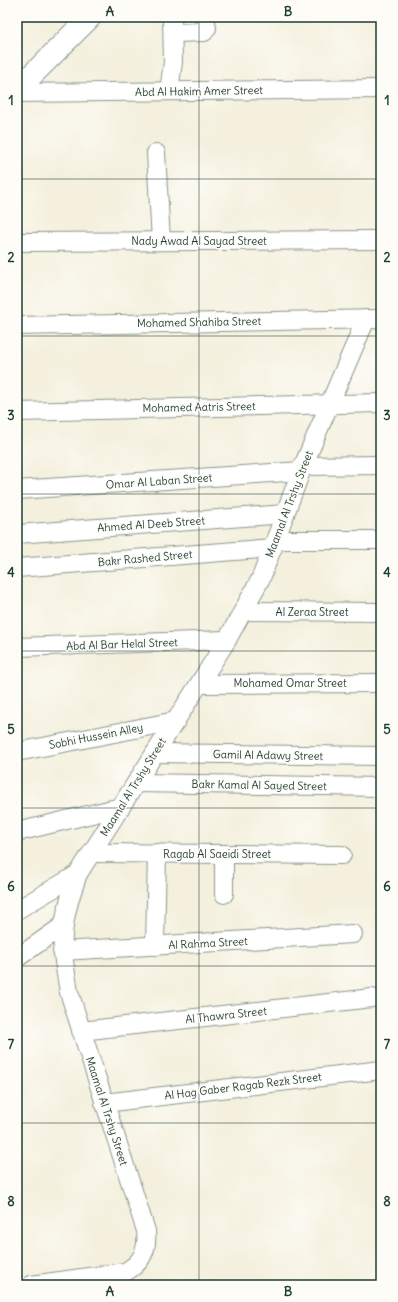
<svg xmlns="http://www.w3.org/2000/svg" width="398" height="1302" font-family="Delius,sans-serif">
  <rect width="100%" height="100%" fill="#fdfcf7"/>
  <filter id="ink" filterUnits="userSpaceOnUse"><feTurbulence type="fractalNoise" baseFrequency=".025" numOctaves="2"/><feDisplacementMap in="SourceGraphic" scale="8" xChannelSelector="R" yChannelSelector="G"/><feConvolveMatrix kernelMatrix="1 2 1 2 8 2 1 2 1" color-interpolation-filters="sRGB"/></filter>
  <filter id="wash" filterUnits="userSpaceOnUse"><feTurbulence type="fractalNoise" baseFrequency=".012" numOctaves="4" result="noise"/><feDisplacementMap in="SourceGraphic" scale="16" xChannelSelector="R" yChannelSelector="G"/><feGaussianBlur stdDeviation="0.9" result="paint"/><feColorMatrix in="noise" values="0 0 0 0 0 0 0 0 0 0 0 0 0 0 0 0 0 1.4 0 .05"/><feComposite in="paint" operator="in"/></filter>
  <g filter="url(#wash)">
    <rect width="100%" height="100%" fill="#f4f0dd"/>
  </g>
  <g filter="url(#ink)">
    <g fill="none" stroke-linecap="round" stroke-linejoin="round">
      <g stroke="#8a9688" stroke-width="20">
        <g id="minor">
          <path d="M174,33l30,-1 3,-4 -2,-11"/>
          <path d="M169,91l4,-29 -1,-45"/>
          <path d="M17,93l364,-4"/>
          <path d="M156,153l5,88"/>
          <path d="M17,242l364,-2"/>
          <path d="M17,326l364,-7"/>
          <path d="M17,412l364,-9"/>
          <path d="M303,466l78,-1"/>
          <path d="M17,490l284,-19"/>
          <path d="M17,534l268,-20"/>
          <path d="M277,540h104"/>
          <path d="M17,568l256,-20"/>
          <path d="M243,611l138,1"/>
          <path d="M17,647l210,-7"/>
          <path d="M200,684l181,-1"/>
          <path d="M17,752l159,-31"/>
          <path d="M155,753l226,3"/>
          <path d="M136,783l245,4"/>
          <path d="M17,832l104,-25"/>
          <path d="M92,853l250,2"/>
          <path d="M224,894v-40"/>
          <path d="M17,910l61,-36"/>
          <path d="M155,946l2,-93"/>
          <path d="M62,951l291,-17"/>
          <path d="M17,958l47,-33"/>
          <path d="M81,1031l291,-33"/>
          <path d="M104,1103l277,-33"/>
          <path d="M31,1285l94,-13c17,-9 23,-22 21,-41l-77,-239c-2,-13 -5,-27 -6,-40 -2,-27 6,-53 15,-78l149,-234 34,-62 42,-112 63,-147"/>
        </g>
      </g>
      <g stroke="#8a9688" stroke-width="24">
        <path id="tertiary" d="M17,90l73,-73"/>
      </g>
      <use href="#minor" stroke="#fff" stroke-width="18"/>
      <use href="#tertiary" stroke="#fff" stroke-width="22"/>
    </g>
  </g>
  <path fill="none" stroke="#1f3d34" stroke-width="1" stroke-opacity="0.55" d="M199,17v1268M17,179h364M17,336h364M17,494h364M17,651h364M17,808h364M17,966h364M17,1123h364"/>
  <g text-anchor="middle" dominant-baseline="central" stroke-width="3" stroke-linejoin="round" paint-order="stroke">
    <g font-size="11" fill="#1f3d34" stroke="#fdfcf7">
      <text transform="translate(199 91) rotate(-1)">Abd Al Hakim Amer Street</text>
      <text x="199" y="241">Nady Awad Al Sayad Street</text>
      <text transform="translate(199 322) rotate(-1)">Mohamed Shahiba Street</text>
      <text transform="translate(199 407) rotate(-1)">Mohamed Aatris Street</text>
      <text transform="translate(159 481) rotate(-4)">Omar Al Laban Street</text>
      <text transform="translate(289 504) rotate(-69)">Maamal Al Trshy Street</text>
      <text transform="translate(151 524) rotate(-4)">Ahmed Al Deeb Street</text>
      <text transform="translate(145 558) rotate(-5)">Bakr Rashed Street</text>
      <text x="312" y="612">Al Zeraa Street</text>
      <text transform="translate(122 644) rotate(-2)">Abd Al Bar Helal Street</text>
      <text x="290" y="683">Mohamed Omar Street</text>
      <text transform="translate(96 736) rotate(-11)">Sobhi Hussein Alley</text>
      <text transform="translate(268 755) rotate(1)">Gamil Al Adawy Street</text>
      <text transform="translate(259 785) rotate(1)">Bakr Kamal Al Sayed Street</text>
      <text transform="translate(133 787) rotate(-58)">Maamal Al Trshy Street</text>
      <text x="217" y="854">Ragab Al Saeidi Street</text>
      <text transform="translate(208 943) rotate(-3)">Al Rahma Street</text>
      <text transform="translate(226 1015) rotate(-6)">Al Thawra Street</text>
      <text transform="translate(243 1086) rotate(-7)">Al Hag Gaber Ragab Rezk Street</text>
      <text transform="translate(107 1111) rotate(72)">Maamal Al Trshy Street</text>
    </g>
  </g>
  <rect width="398" height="1302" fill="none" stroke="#fdfcf7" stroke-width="44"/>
  <rect x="22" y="22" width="354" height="1258" fill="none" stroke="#1f3d34" stroke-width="1.5"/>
  <g font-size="13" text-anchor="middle" font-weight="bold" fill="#1f3d34">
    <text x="110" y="16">A</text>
    <text x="288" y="16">B</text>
    <text x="11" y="105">1</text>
    <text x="387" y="105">1</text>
    <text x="11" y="262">2</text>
    <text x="387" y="262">2</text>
    <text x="11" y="420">3</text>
    <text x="387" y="420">3</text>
    <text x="11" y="577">4</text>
    <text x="387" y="577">4</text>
    <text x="11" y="734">5</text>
    <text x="387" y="734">5</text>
    <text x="11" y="891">6</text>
    <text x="387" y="891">6</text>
    <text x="11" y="1049">7</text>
    <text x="387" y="1049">7</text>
    <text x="11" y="1206">8</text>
    <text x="387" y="1206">8</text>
    <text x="110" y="1296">A</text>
    <text x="288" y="1296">B</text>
  </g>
</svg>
